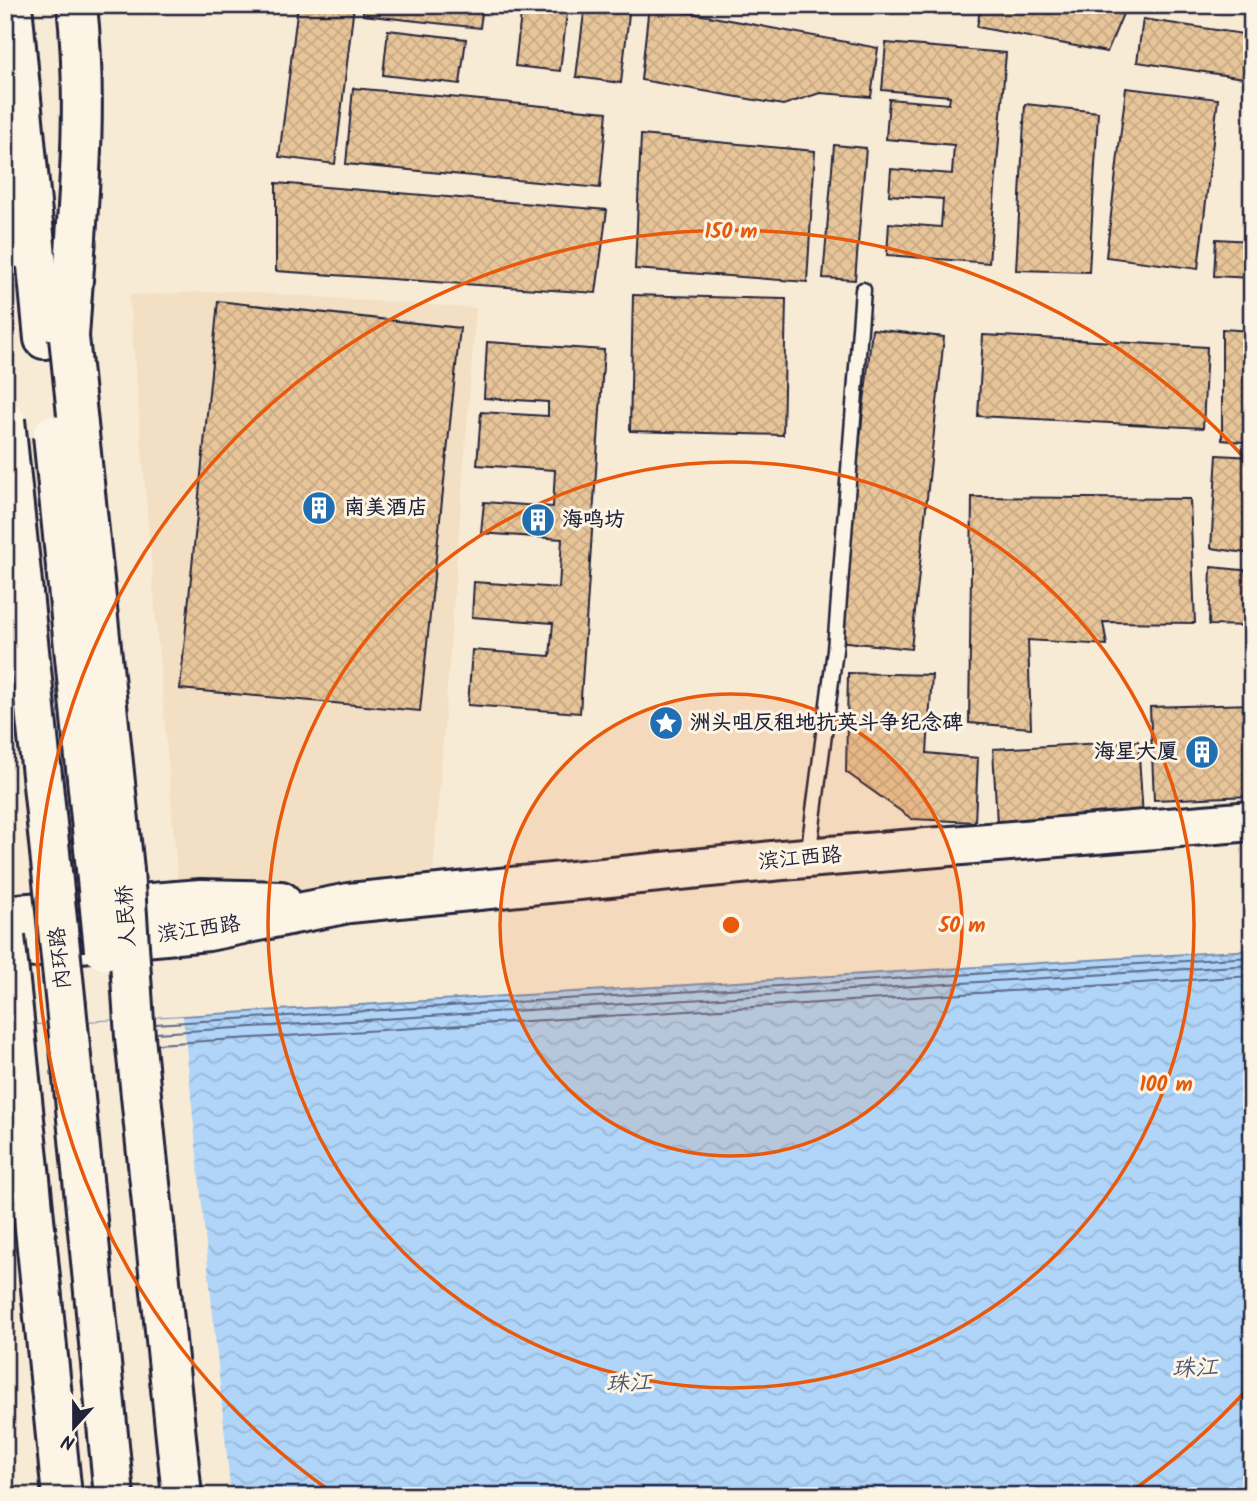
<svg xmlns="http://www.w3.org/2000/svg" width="1257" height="1501" font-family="Kalam,'LXGW WenKai TC',sans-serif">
  <defs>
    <pattern id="water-waves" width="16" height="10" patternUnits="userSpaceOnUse" patternTransform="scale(1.75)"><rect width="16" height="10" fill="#b0d5f9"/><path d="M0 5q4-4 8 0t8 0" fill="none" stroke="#97b7d6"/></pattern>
    <pattern id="building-cross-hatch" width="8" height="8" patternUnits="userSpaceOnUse" patternTransform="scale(1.75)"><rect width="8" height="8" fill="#e8c599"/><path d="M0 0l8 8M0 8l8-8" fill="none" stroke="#c7a985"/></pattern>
  </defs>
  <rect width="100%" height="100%" fill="#f8ebd6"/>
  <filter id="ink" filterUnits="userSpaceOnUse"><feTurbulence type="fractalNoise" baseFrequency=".0143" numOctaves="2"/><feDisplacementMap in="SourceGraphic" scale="14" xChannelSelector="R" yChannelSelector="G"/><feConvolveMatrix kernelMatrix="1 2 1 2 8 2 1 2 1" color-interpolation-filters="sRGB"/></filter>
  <g filter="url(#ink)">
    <path fill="#f3e0c4" d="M232,291l244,17 -44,579 -82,6 -172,-7 -49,-591z"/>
    <path fill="url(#water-waves)" stroke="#778dad" stroke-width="2" d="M1252,950v546h-1247v-469z"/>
    <path fill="#f8ebd6" d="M183,1016l48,480h-225l-1,-469z"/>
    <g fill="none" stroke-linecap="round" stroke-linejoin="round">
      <g stroke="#5b6a87" stroke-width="2">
        <path d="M155,1024l1097,-67"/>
        <path d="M156,1033l1096,-68"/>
        <path d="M157,1044l1095,-68"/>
      </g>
    </g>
    <g fill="url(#building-cross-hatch)" stroke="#22223b" stroke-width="2">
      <path d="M298,5h56l-19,159 -56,-7z"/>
      <path d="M364,5h119l-3,23 -117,-13z"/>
      <path d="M522,5h46l-8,66 -45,-5z"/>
      <path d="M585,5h45l-9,78 -45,-6z"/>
      <path d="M649,5l229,43 -7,49 -51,-4 -37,12 -142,-25z"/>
      <path d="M981,5h129l15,4 -18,43 -130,-25z"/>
      <path d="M1143,19l107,16 -6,43 -107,-16z"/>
      <path d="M388,30l78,9 -6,45 -77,-9z"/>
      <path d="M886,43l120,10 -17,210 -102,-8 2,-32 52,4 2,-28 -54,-4 2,-26 61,5 2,-29 -68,-6 3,-40 60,5 1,-8 -68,-6z"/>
      <path d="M353,88l254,24 -7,76 -254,-24z"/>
      <path d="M1126,88l92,11 -20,170 -92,-12z"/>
      <path d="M1025,104l73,8 -9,160 -73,-2z"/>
      <path d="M641,135l174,16 -8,131 -172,-13z"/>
      <path d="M834,145l32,3 -11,132 -32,-2z"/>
      <path d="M276,183l331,27 -11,83 -320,-22z"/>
      <path d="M1216,239l36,2v37l-38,-2z"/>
      <path d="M633,295l153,4 -3,136 -153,-4z"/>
      <path d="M218,301l242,27 -40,383 -240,-22z"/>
      <path d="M872,329l72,8 -33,312 -73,-8z"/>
      <path d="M1222,329l30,2v112l-30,-3z"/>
      <path d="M983,335l224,12 -4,81 -225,-12z"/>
      <path d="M487,342l117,8 -24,363 -112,-8 4,-55 78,6 3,-33 -81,-6 2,-35 85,6 3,-49 -81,-6 3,-31 69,5 2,-37 -78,-5 4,-53 67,4v-14l-64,-4z"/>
      <path d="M1217,455l35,2v97l-41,-6z"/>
      <path d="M972,497l218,2 5,124 -92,-1 4,23 -79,-5 3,88 -62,-5z"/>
      <path d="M1211,567l41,4v55l-43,-1z"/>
      <path d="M848,673l84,2 -5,78 51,5 -3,64 -63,-3 -66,-47z"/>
      <path d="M1252,704v92l-98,4 -4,-93z"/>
      <path d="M1138,741l5,76 -146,7 -4,-75z"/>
    </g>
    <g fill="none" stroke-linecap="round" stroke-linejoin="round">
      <g stroke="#22223b" stroke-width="19">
        <path id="service" d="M808,857l27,-207 28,-360"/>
      </g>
      <g stroke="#22223b" stroke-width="44">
        <g id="secondary">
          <path d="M5,159l18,90"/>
          <path d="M69,337c7,-111 20,-221 8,-332"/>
          <path d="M5,915l196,-16 80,2"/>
          <path d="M5,950l203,-19 141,-28 433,-43 470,-39"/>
        </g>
      </g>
      <g stroke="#22223b" stroke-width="44">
        <path id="primary" d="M12,5l32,334"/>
      </g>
      <g stroke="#22223b" stroke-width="44">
        <g id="trunk">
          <path d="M66,1006l48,490"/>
          <path d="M13,1010l49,486"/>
        </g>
      </g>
      <use href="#service" stroke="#fcf5e5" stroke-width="14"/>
      <use href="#secondary" stroke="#fcf5e5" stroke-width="38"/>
      <use href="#primary" stroke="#fcf5e5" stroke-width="38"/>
      <use href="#trunk" stroke="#fcf5e5" stroke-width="38"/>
      <g stroke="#22223b" stroke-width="44" stroke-linecap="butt">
        <g id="primary-bridge">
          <path d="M69,337l55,533 11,167 47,459"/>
          <path d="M53,435l51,515"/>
        </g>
      </g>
      <g stroke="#22223b" stroke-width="44" stroke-linecap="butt">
        <g id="trunk-bridge">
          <path d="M5,420l61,586"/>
          <path d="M5,936l8,74"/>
        </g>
      </g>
      <use href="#primary-bridge" stroke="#fcf5e5" stroke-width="38"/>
      <use href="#trunk-bridge" stroke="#fcf5e5" stroke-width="38"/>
    </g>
  </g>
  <circle cx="731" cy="925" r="231" fill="#e8590c" fill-opacity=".12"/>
  <g fill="none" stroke="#e8590c" stroke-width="3.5">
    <circle cx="731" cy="925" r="231"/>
    <circle cx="731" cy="925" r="463"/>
    <path d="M1251 1385A694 694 0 0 1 1129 1493M333 1493A694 694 0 1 1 1251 465"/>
  </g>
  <defs>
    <g id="building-disc" transform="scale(1.75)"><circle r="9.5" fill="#1f6fb2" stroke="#fcf5e5"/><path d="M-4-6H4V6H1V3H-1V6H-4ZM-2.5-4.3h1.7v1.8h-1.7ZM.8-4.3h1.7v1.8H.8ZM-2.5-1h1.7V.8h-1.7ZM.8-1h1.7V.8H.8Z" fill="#fff"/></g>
    <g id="sight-disc" transform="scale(1.75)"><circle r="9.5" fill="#1f6fb2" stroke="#fcf5e5"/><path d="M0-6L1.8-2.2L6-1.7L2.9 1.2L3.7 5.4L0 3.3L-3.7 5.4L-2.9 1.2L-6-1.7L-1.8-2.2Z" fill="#fff"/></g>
  </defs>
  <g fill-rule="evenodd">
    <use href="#building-disc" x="319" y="508"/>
    <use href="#building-disc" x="538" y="520"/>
    <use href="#sight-disc" x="666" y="723"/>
    <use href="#building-disc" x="1202" y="752"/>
  </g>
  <g text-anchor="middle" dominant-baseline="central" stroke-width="6" stroke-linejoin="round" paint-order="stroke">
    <g font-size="21" font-weight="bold" fill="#22223b" stroke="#fcf5e5" text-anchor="start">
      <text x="344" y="508">南美酒店</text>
      <text x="562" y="520">海鸣坊</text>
      <text x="690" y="723">洲头咀反租地抗英斗争纪念碑</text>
      <text x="1178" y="752" text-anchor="end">海星大厦</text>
    </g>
    <g font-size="21" fill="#22223b" stroke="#fcf5e5">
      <text transform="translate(800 859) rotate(-5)">滨江西路</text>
      <text transform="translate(127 916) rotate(-94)">人民桥</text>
      <text transform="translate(199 930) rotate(-8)">滨江西路</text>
      <text transform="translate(61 958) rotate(-96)">内环路</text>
    </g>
    <g font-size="23" font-style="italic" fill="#4d5874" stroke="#fcf5e5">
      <text transform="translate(1195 1369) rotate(-2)">珠江</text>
      <text transform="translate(629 1384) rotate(-2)">珠江</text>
    </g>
  </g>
  <circle cx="731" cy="925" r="10" fill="#e8590c" stroke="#fcf5e5" stroke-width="3.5"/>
  <g font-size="21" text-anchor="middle" font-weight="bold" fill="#e8590c" stroke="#fcf5e5" stroke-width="6" stroke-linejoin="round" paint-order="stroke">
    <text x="731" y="238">150 m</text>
    <text x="962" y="932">50 m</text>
    <text x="1166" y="1091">100 m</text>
  </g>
  <rect width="1257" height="1501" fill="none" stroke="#fcf5e5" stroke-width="28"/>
  <rect x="14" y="14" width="1229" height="1473" fill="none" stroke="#22223b" stroke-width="2.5" filter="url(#ink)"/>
  <g transform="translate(74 1427) rotate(201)" stroke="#fcf5e5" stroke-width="5" paint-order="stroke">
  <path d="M0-5L12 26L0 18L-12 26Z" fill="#22223b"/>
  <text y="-10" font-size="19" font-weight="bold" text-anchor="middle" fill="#22223b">N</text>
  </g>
</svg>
